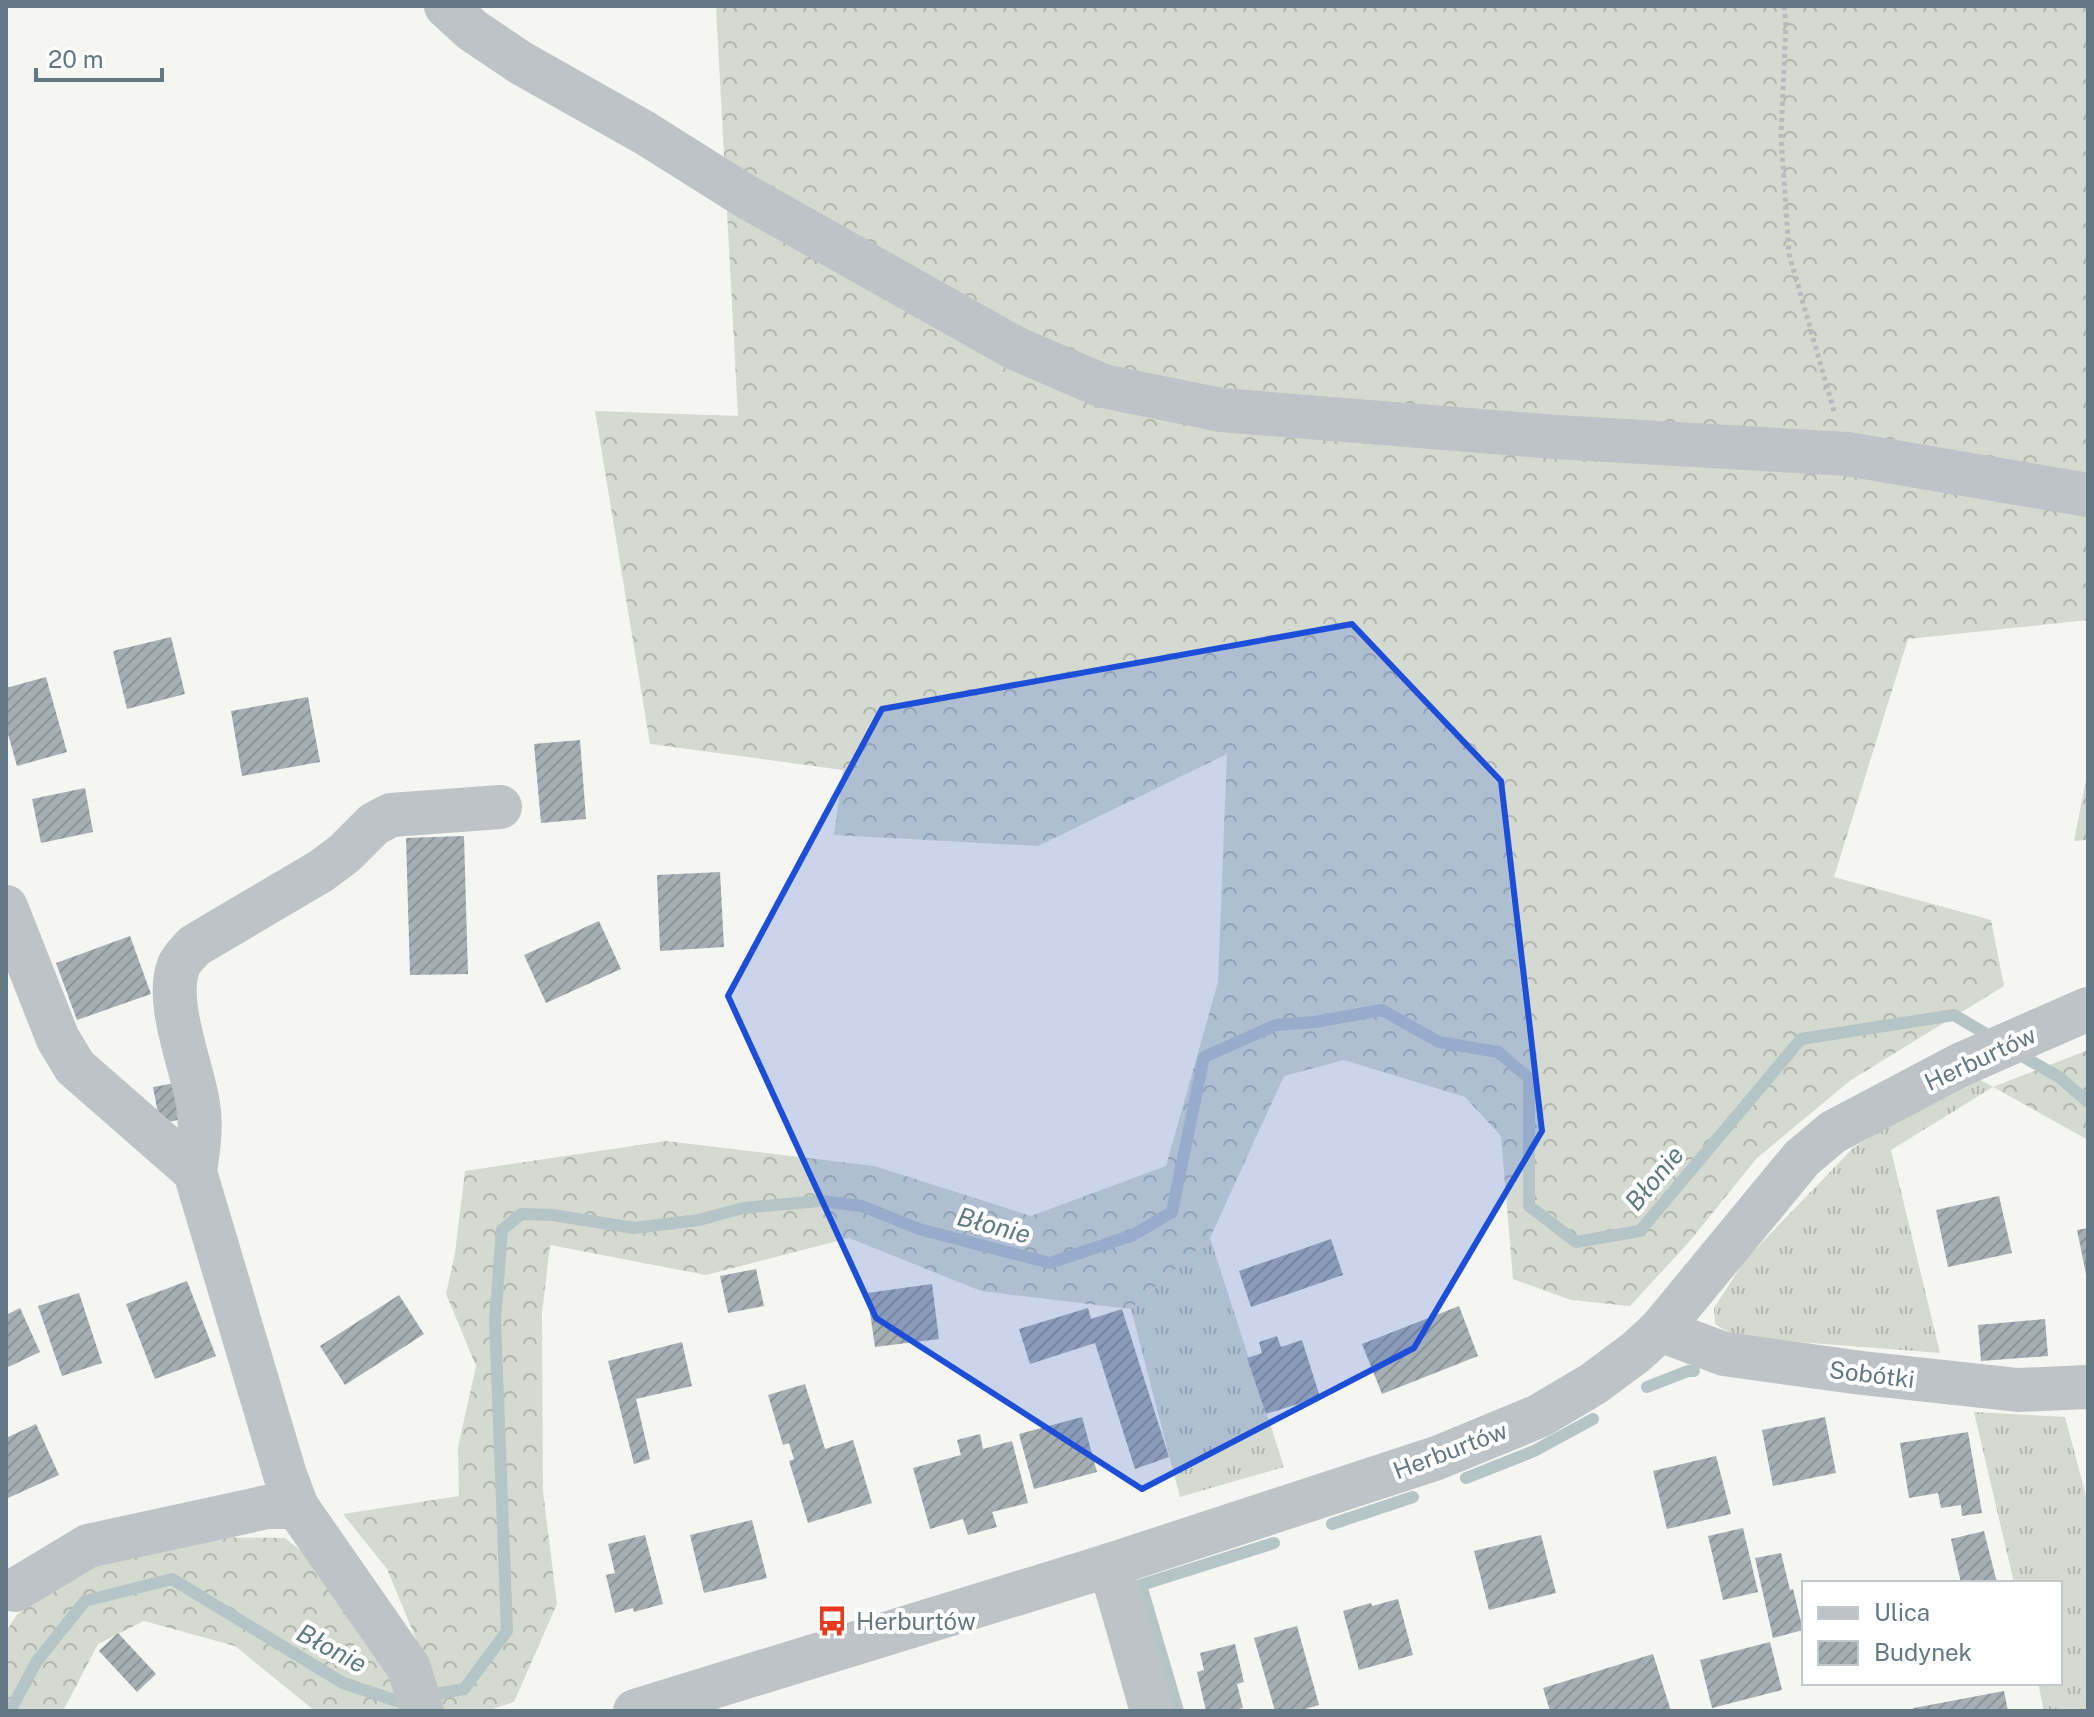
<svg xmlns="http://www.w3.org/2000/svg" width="2094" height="1717" font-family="'Public Sans',sans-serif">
  <defs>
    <pattern id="grass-tufts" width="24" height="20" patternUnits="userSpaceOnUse" patternTransform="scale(2)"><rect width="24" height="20" fill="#d5dad0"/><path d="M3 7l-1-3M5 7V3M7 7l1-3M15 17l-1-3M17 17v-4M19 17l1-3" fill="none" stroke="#b0b6ae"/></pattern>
    <pattern id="forest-crowns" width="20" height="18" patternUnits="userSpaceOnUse" patternTransform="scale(2)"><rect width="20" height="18" fill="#d5dad0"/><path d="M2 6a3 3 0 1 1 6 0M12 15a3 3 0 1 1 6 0" fill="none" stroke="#b0b6ae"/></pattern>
    <pattern id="building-hatch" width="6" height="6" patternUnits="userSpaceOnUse" patternTransform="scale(2)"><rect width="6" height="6" fill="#a6b0b4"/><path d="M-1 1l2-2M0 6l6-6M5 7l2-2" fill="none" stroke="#8b9498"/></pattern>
  </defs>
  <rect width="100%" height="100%" fill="#f5f5f1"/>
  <g fill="url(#grass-tufts)">
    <path d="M1977,1078l16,9 -102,63 49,203 -141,-11 -66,-7 -18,-11 -1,-16 31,-48 109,-113 107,-65z"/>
    <path d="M1210,1238l74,229 -104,30 -49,-188z"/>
    <path d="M1974,1412l91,5 23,86v208h-44l-6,-28h22v-100h-46z"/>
  </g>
  <g fill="url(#forest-crowns)">
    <path d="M716,6h1372v614l-180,19 -74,238 157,43 13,66 -153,94 -94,78 -68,84 -59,64 -59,-6 -58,-21 -12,-143 -36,-39 -121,-37 -60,16 -74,162 -79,71 -150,-18 -132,-53 -143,37 -156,-30 -8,68 1,178 14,113 -43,98 -27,9h-47l-19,-60 -34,-82 -44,-55 116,-18 -1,-49 18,-81 -30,-72 9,-41 10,-82 201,-30 208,25 157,50 135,-50 52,-184 9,-228 -189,92 -204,-11 9,-65 -193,-26 -55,-333 143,5z"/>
    <path d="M2088,769v71l-14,1z"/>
    <path d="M2088,1050v90l-95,-53z"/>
    <path d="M207,1537l78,1 35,28 71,98 13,47h-89l-80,-65 -91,-25 -46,23 -35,67h-57v-79l10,-16 38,-35 66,-31z"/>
  </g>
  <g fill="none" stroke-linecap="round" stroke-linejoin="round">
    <g stroke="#b5c4c7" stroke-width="12">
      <path d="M2015,1052l44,25 29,25"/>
      <path d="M1647,1387l41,-16h6"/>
      <path d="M1466,1478l68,-27 59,-32"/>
      <path d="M1332,1524l81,-27"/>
      <path d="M10,1711l27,-50 48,-60 87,-22 171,104 54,18 67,-12 43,-58 -12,-311 7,-90 19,-16 32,1 81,13 65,-8 44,-12 77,-7 42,5 57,23 131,34 83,-28 39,-23 32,-155 72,-32 39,-3 67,-12 57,32 59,10 31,26v128l47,36 64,-11 161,-192 153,-24 39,23"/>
      <path d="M1178,1711l-37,-126 133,-42"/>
    </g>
  </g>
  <g fill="url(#building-hatch)">
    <path d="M171,637l14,57 -58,15 -14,-58z"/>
    <path d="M46,677l21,75 -50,14 -11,-39v-39z"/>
    <path d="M308,697l12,65 -78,14 -11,-65z"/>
    <path d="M580,740l6,79 -45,4 -7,-79z"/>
    <path d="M85,788l8,44 -52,11 -9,-44z"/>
    <path d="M464,836l4,138 -58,1 -4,-137z"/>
    <path d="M720,872l4,75 -64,4 -3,-76z"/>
    <path d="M599,921l22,48 -75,34 -22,-48z"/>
    <path d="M130,936l21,58 -74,26 -21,-57z"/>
    <path d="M175,1083l7,36 -22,5 -7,-37z"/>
    <path d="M1999,1196l13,57 -64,14 -12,-57z"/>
    <path d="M2088,1228v51h-1l-10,-49z"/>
    <path d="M1331,1239l12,36 -92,32 -12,-36z"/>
    <path d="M756,1269l8,37 -36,7 -8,-37z"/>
    <path d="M187,1281l29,75 -61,23 -29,-75z"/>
    <path d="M932,1284l7,55 -64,8 -8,-54z"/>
    <path d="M79,1293l23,70 -40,13 -24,-70z"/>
    <path d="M399,1295l25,39 -79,51 -25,-39z"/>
    <path d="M1459,1306l19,50 -96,38 -20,-50z"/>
    <path d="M20,1308l20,44 -34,16v-53z"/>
    <path d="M1088,1308l3,11 31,-10 47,148 -34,12 -40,-126 -65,21 -11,-35z"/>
    <path d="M2045,1319l3,37 -67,5 -3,-36z"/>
    <path d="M1277,1336l4,11 21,-7 18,57 -54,17 -19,-56 15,-5 -3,-11z"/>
    <path d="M682,1342l10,44 -56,13 14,60 -16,5 -26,-103z"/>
    <path d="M805,1384l20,65 28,-9 19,63 -64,20 -19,-62 5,-2 -5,-16 -6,2 -15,-50z"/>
    <path d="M1082,1417l15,55 -63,17 -15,-55z"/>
    <path d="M1825,1417l11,56 -63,13 -11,-56z"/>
    <path d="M36,1424l23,51 -51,23 -2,-5v-55z"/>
    <path d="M1968,1432l14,81 -20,3 -1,-11 -20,3 -3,-15 -29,5 -9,-55z"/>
    <path d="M980,1434l3,15 29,-8 16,62 -36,9 5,15 -29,8 -5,-16 -33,10 -17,-61 48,-13 -4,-15z"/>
    <path d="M1716,1456l15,58 -64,15 -14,-58z"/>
    <path d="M752,1520l15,58 -63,15 -14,-58z"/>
    <path d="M1743,1528l15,64 -35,8 -15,-64z"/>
    <path d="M1984,1531l13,52h-36l-10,-44z"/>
    <path d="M645,1535l18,69 -29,8 -1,-4 -18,5 -9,-38 9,-2 -7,-29z"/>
    <path d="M1541,1535l15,58 -67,17 -15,-59z"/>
    <path d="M1781,1553l9,37 3,-1 10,41 -30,8 -18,-80z"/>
    <path d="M1398,1599l15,56 -54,15 -16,-59 28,-8 1,3z"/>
    <path d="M1297,1626l22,79 -20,6h-24l-21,-73z"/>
    <path d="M118,1633l38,41 -19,18 -38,-41z"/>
    <path d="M1770,1642l12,48 -70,18 -12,-48z"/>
    <path d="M1235,1644l9,38 -7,2 6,24 -14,3h-23l-9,-39 7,-2 -4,-17z"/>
    <path d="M1653,1654l18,57h-121l-7,-23z"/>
    <path d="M2004,1691l4,20h-101l7,-3z"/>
  </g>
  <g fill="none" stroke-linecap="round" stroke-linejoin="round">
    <path stroke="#b7bbbd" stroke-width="5" stroke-dasharray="4 4" stroke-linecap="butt" d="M1784,6l2,19 -5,110 8,119 45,157"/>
    <g stroke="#bdc3c6" stroke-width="44">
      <path d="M446,6l26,24 49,33 124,70 100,63 270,152 88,38 118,24 335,27 291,17 241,41"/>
      <path d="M6,907l52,132 17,28 120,105"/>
      <path d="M1660,1330l64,24 138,19 156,17 70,-3"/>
      <path d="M1110,1565l42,146"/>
      <path d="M15,1590l73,-44 179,-39h30"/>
      <path d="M422,1711l-13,-43 -112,-161 -12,-32 -90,-303c3,-22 7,-45 3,-68 -6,-38 -34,-103 -19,-139 3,-7 11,-14 15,-19l127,-75 24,-18 29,-29 17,-9 109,-8"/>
      <path d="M635,1711l475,-146 327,-107 102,-42 54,-32 43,-32 24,-22 142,-172 31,-26 127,-67 128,-56"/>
    </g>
  </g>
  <path fill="#1d4ed8" fill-opacity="0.2" stroke="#1d4ed8" stroke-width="6" stroke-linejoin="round" d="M1352,624l149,157 41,350 -128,217 -272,141 -266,-171 -148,-322 154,-287z"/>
  <defs>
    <g id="bus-bare" transform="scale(2.4)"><path d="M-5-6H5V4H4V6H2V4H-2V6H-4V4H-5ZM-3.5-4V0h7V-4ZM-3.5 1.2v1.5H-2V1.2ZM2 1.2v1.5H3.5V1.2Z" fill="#e73a1f" stroke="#fff" stroke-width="2.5" paint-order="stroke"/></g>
  </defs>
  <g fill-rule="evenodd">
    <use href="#bus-bare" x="832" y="1621"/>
  </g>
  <g text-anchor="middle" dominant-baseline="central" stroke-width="8" stroke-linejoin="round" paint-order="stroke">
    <g font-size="24" fill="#637883" stroke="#fff">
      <text transform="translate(1980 1058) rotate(-25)">Herburtów</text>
      <text transform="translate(1872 1374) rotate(7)">Sobótki</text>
      <text transform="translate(1450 1450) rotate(-21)">Herburtów</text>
    </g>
    <g font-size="24" fill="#637883" stroke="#fff" text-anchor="start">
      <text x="856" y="1621">Herburtów</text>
    </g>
    <g font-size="26" font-style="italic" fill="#5f7b80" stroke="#fff">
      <text transform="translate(1654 1178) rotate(-50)">Błonie</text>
      <text transform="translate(994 1225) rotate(15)">Błonie</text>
      <text transform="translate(332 1648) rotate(28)">Błonie</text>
    </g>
  </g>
  <rect width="2094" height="1717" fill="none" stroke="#637883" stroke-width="16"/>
  <rect x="1802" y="1581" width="260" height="104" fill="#ffffff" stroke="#c1c9cd" stroke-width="2"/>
  <rect x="1818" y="1607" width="40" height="12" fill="#bdc3c6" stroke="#c1c9cd" stroke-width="2"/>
  <text x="1874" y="1621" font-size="24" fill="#637883">Ulica</text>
  <rect x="1818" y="1641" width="40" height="24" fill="url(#building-hatch)" stroke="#c1c9cd" stroke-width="2"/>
  <text x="1874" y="1661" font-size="24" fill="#637883">Budynek</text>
  <path d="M36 68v12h126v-12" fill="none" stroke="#637883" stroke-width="4"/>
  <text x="48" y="68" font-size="24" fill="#637883" stroke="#ffffff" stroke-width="6" paint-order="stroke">20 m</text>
</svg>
